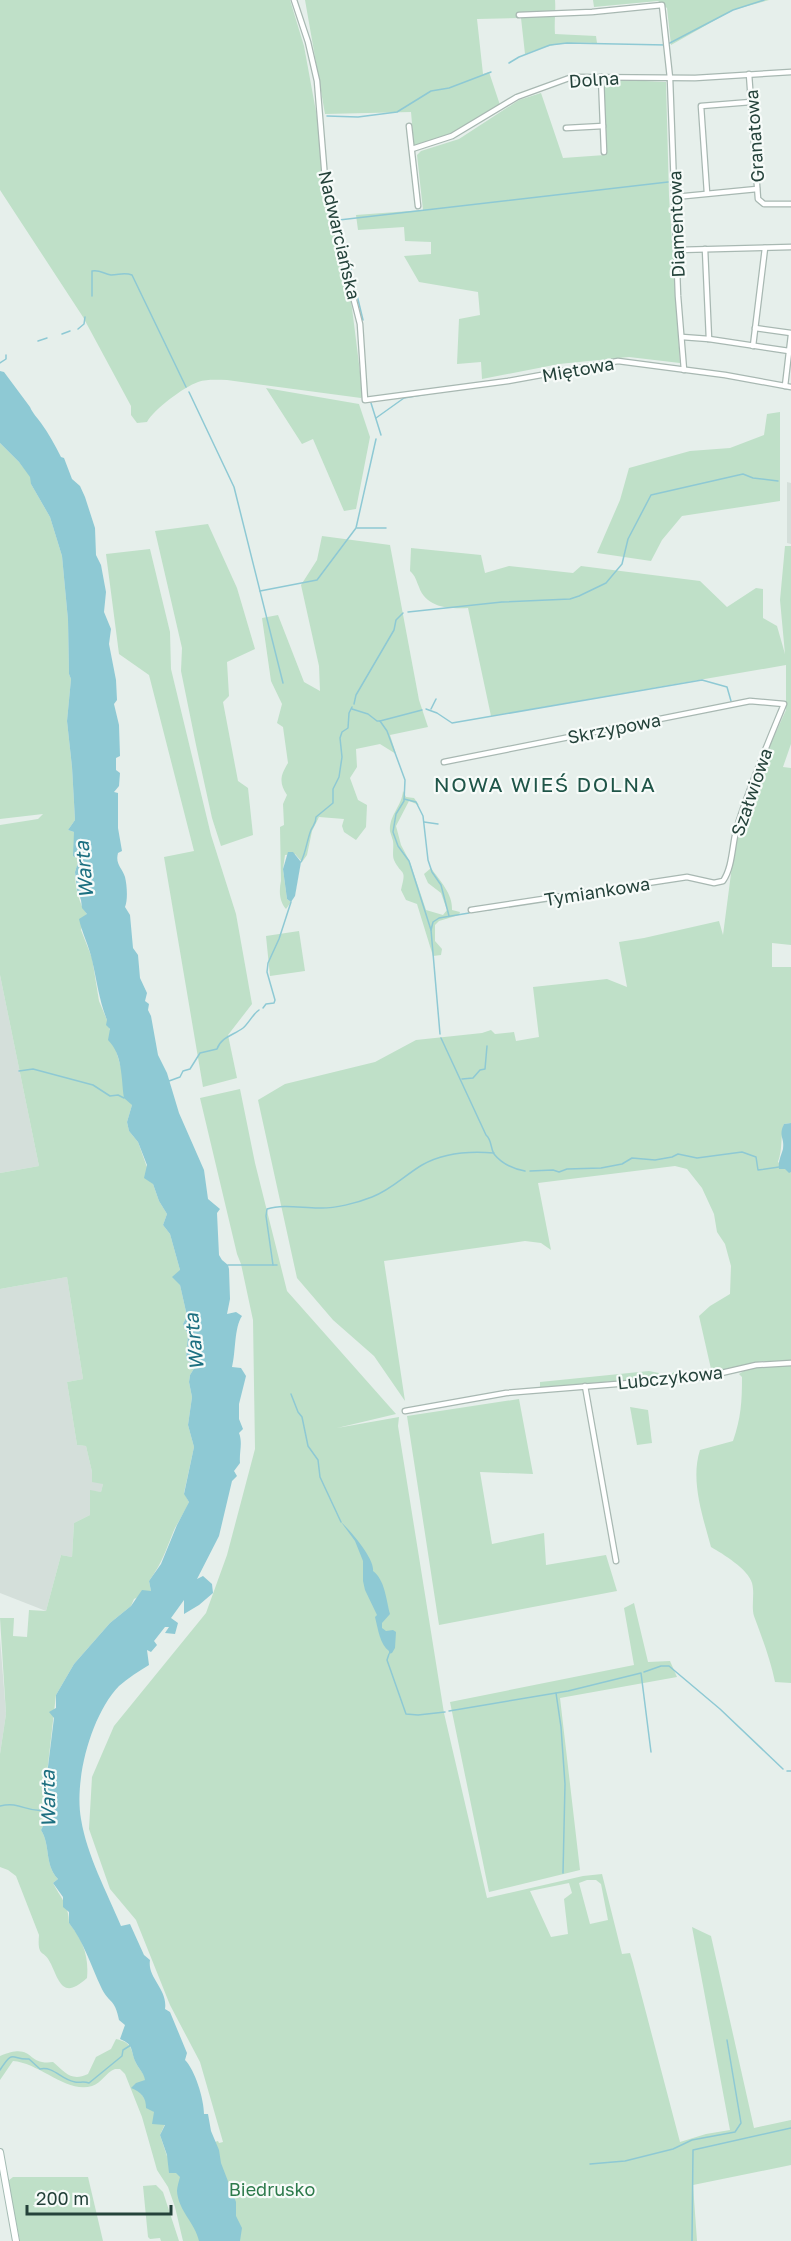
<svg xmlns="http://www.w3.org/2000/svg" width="791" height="2241" font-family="'Golos Text',sans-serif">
  <rect width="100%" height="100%" fill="#e6efeb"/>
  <g fill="#d4dfda">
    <path d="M787,482l4,1v61l-4,-1z"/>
    <path d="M0,975l39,191 -39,7z"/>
    <path d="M67,1277l16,102 -16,3 10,63 9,1 6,26 11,12 -2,8 -11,-1v24l-16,8 -2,34 -11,-2 -15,56 -46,-18v-304z"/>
    <path d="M0,1638l6,76 -6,40z"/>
  </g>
  <g fill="#bfe0c8" fill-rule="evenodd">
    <path d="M0,0h290l14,46 48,262 11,88 -2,2 -134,-18c-10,0 -20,-1 -29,2 -14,5 -44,27 -51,40l-10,1 -6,-8v-9l-48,-89 -83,-127z"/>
    <path d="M305,0h250c1,11 -1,22 0,34l41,2 1,7c-30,-1 -44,0 -72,11l-4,-36 -44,1 6,55 6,-2 11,33c-29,19 -51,34 -86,41l-3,-34 -86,2z"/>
    <path d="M593,0h176l-36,10 -62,35 -4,-37 -9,-7 -64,6z"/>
    <path d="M603,79l63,3 3,114 11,167 -51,-6 -70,7 -77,15 -1,-17 -24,2 2,-45 21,-4 -2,-23 -59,-10 -15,-26 27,-2v-12l-26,-1 -1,-14 -46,3 -2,-15 67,-5 -6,-55 4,-4 38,-12 60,-39 22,-7 22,65 42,-3z"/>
    <path d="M266,388l93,16 11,33 -14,72 -12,2 -31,-72 -11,5z"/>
    <path d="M780,412v89l-98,15 -20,24 -11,21 -54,-8 23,-53 9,-32 61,-17 40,-3 34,-13 3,-21z"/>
    <path d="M0,443l19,19 12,15v7l19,33 12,39 6,64 1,54 2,5 -4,42 5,46 3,53 -7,10 6,2c0,9 5,19 5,28 -1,5 -4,9 -4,14 0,12 4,31 12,40l-6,16 11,28 7,43 8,19 25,85 -5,17 2,9 9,11 21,59 8,13 -4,11 7,9 10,36v15l7,31 -4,8 5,11 -2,24 9,8 -5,8 -1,7 3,15 -4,28 6,22 -10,46 5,9c-4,9 -9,17 -14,26 -9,21 -12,34 -26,53l2,10 -17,8 -3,7 -21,17 -36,41 -18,31 -12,104 1,23 -4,8c10,16 3,34 17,49l-5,4c7,14 16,22 16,40 14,17 20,33 18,55 -23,21 -27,6 -36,-14 -7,-16 -14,-5 -12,-29l-23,-59 -8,-6 -8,-3v-113l6,-40 -6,-96h14l-1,18 14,1 2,-27 17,1 15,-56 11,2 2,-34 16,-8v-25l11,2 2,-8 -11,-2v-10l-6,-26 -9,-1 -10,-63 16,-3 -16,-102 -67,12v-116l39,-7 -39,-191v-150l38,-6 5,-5 -43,5z"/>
    <path d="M208,524l29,64 18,61 -28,13 2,34 -6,6 15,79 10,7 5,47 -32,11 -9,-28 -16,-73 -15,-74 1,-23 -27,-117z"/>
    <path d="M322,536l68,9 29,155 9,27 -38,8 6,19 -16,-10 -24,5 1,18 -7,11 8,22 9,5 -1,22 -10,13 -12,-8 -2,-6 2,-7 -25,-2 -7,14 -5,24 -5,7 -7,-8 -10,1 -2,14 4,30 4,3 -5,7c-7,-8 -7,-19 -5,-28l-1,-54 4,-2 -1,-21 4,-9c-8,-12 -7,-19 1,-32l-5,-36 -6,-4 5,-19 -11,-23 -9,-63 16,-3 26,67 16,9 -1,-25 -18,-81 16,-25z"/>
    <path d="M785,546h6v198l-8,23 8,1v177l-19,-2v24h19v156l-7,1c-4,14 -1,24 -6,38l13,10v189h-29l-59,14 -29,1 -3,-2 3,-2 37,-3 -12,-53 11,-10 20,-12 1,-28 -6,-22 -8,-12 -3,-18 -12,-26 -15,-19 -12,-3 -137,17 13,67 -10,-7 -16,-2 -141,20 21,140 -31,-45 -41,-36 -36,-42 -39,-178 27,-16 90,-22 41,-22 66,-7 9,-3 4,4 19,-2 2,9 23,-4 -6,-50 74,-8 20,8 -8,-45 25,-4 75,-17 4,14 12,-92 21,-67 30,-66v-45l-295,51 -23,-108c-18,1 -42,0 -49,-21 -3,-7 -3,-10 -9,-16l1,-23 70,7 4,18 24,-7 64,7 8,-7 119,15 27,26 29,-19 7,1v29l14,8 8,28 -5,-54z"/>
    <path d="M150,549l20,83 1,37 40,166 25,79 16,90 -24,31 9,43 -34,9 -39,-230 30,-6 -45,-176 -30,-21 -13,-100z"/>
    <path d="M403,791l3,6 8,1 5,7 -10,-4 -13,25 5,19 9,17 16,48 17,5 4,-5 -6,-17 -13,-10 -4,-9 7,-6c9,13 22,26 21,42l8,2 -1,3 -20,6 -4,4v16l7,8 -1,6 -8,1 -16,-52 -11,-4 -5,-10c6,-23 1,-13 -7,-30 -2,-5 0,-13 -1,-19 0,-1 -3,-9 -3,-10 -1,-16 12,-25 13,-40z"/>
    <path d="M299,931l6,40 -35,5 -4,-40z"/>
    <path d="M240,1089l15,74 32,128 109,123 -59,14 62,-11 -1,9 46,287 43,185 96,-22 19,-2 20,80 8,-1 3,10 47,179 26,-8 24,-4 -38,-203 19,9 43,192 37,-8v45l-98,20 4,56h-514l-8,-34 -7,-20 -11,-17 -15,-53 -17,-43 -5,-5h-5c-9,3 -13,14 -23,17 -25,8 -52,-23 -79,-25l-13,19v-24c35,-15 25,10 53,6 12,10 18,20 35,12l8,-17 15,-8 5,-10c18,4 14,11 20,24 3,6 8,10 10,17l-4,2 -2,10 14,20v5l11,7 -5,11 7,21 51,-15 1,2 4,-1 -23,-80 -30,-57 -34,-85 -26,-31 -21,-60 3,-52 22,-51 92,-113 21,-58 28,-106 -2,-129 -12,-56 -4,-10 -37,-156zM587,1880h9l5,4 7,36 -18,4 -11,-41zM569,1883l3,10 -8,6 4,35 -17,3 -21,-46z"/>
    <path d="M791,1364v319l-16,-1c-5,-24 -13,-44 -21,-66 -3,-10 1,-22 -2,-33 -4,-14 -29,-29 -41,-36 -8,-30 -21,-66 -11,-97l33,-9c8,-23 9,-39 9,-64l-3,-3c14,-10 35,-9 52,-10z"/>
    <path d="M649,1371l10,2 -1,4 -118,11v-6z"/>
    <path d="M519,1399l14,75 -53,-2 12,72 52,-11 2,32 60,-10 11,36 -178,34 -32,-209z"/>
    <path d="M630,1407l18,3 4,33 -15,2z"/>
    <path d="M634,1603l14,59 22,-1 7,16 -117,21 20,172 -91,22 -39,-190 184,-37 -10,-57z"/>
    <path d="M13,2177h75l15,64h-83l-12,-60z"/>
    <path d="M156,2185l7,7 16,49h-18l-1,-3 -10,1 -2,-2 -5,-51z"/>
  </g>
  <g fill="#8ec9d4">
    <path d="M0,371l4,1 26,35c3,7 7,10 11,16 8,11 14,22 20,34l3,1 8,21 8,7 5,11 10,31 1,27 5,10 5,27 -2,20 7,17 -2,15 7,36 1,20 -3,4 5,21 1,31 -4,2v12l4,3 -1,13 -5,6 4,1v35l4,23 -4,2c-3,11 4,15 7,24 2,8 3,23 0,30l5,8 3,33 5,7 2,23 7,15 -2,8 4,3 -1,6 3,6 7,39 9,18 12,40 25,57 4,29 12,10 -3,4 2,42 3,5 6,5 1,4 1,30 -3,15 9,-2 6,4c-8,12 -6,35 -10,51l9,1 5,8 -7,28v15l4,10 -4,4c4,10 0,19 1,30l-6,8 3,5 -5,5 -13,55 -22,43 6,-3 9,8 1,9 -14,12 -15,9v-14l-13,18 7,5 -3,11 -10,-1 4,-6h-4l-11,14 3,4 -6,7 -4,-2 2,15c-10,6 -21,13 -30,21 -28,29 -45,94 -38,133 6,37 26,73 40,107l9,-2 14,31 6,5c-3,18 18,29 15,49l5,3 17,41 -2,7c10,10 19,39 19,54h4l3,17 8,19 2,13 15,39v14l6,12 -2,13h-41c-4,-18 -21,-31 -22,-50 0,-4 2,-10 3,-14l-4,-4h-7l-2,-18 -7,-20 5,-10 -13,-1 2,-12 -8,-4c0,-11 -5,-16 -15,-20l5,-5 9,-3c-1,-7 -6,-11 -9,-17 -6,-12 -1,-18 -16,-24l5,-14 -6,-5c-4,-22 -11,-17 -18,-33 -10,-21 -17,-45 -32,-64v-11l-6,-5v-10l-10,-14 5,-4c-14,-15 -7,-33 -17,-49l4,-8 -1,-23 10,-81 -5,-6 7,-4v-13l18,-31 36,-41 21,-17 11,-16 9,1 -2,-10 12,-17 16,-39 12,-23 -5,-8 10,-47 -6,-22 4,-28 -3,-15 1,-7 5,-8 -9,-8 2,-24 -5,-11 4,-8 -7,-31 -8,-8 8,-7 -10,-36 -7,-9 4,-11 -8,-13 -6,-17 -9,-6 3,-13 -9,-23 -9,-11 -2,-9 5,-17 -8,-7c-3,-20 -1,-43 -16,-58l2,-11 -4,-4 1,-5c-8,-20 -10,-39 -15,-60 -3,-14 -10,-27 -13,-41l8,-5 -5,-6 -1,-8 -4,-10 -2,-18 4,-13 -6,-3 1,-24 -6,-2 7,-10 -3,-53 -5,-46 4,-42 -2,-5 -1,-54 -6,-64 -12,-39 -19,-33 -1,-7 -11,-15 -19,-19z"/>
    <path d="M288,852h5l8,10 -6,34 -4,6 -4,-3 -4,-30z"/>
    <path d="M791,1123v49l-2,1 -4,-4h-6c-1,-8 2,-13 4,-20 2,-11 -5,-13 1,-25z"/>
    <path d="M341,1522c9,8 34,37 32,49 12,9 13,28 17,43l-8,9v5l4,3 7,-1 3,2 -1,16 -3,5 -3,1v-3c-9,-6 -11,-22 -14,-34l2,-2 -12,-25 -2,-9v-20l-8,-20z"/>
  </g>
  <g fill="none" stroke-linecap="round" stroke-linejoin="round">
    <g stroke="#8ec9d4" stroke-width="1.5">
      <path d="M509,63l10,-6 31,-12 17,-2 99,2 67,-35 31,-10"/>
      <path d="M327,116l31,1 39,-5 34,-21 18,-3 42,-16"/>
      <path d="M337,212l26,108"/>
      <path d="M339,220l329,-38"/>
      <path d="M92,296v-25c7,-2 12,3 19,4 8,0 13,-3 21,0l54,112"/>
      <path d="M78,329l6,-5 1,-7"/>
      <path d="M62,334l8,-3"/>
      <path d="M38,341l9,-3"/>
      <path d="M0,363l6,-4v-4"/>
      <path d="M189,392l45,95 49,196"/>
      <path d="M371,403l10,32"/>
      <path d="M376,418l28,-20 23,-4"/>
      <path d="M357,528h29"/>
      <path d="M260,591l57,-11 39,-52 20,-89"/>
      <path d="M408,612l94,-10 68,-3 9,-3 27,-13 16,-19 6,-25 23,-44 92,-21 10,4 25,3"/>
      <path d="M354,704l2,-9 38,-65 2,-10 7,-7"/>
      <path d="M352,709l16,5 9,7h3l7,10 18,49 -1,21 -8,13 -3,18 5,14 11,15 22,69 9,104"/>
      <path d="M426,709l11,4 15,10 250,-43 25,7 4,14"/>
      <path d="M431,709l5,-10"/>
      <path d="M380,721l42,-11"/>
      <path d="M404,799l12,3 7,14 5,44 4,12 9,13 8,31"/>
      <path d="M424,822l14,2"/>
      <path d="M301,862c5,-10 6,-22 10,-32 3,-6 5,-7 5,-13l17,-14v-14l6,-12 3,-20 -2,-19 2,-6 6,-4 1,-15 3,-6"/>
      <path d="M562,898l14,-1"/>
      <path d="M488,910l22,-4"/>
      <path d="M431,930l2,-8 6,-4 30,-5"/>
      <path d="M263,1008l3,-4 8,-1 1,-3 -8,-28 1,-9 11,-24 12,-37"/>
      <path d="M441,1038l45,97c6,5 4,12 8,19 8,10 20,15 31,17"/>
      <path d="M19,1071l14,-2 60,16 17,11 8,-1 6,3"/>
      <path d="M462,1079l11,-1 7,-8 5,-1 2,-23"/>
      <path d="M169,1081l11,-4 3,-6 7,-2 10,-16 17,-4c4,-12 17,-14 26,-21 6,-5 9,-13 16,-18"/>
      <path d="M530,1171l23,-1 6,2 8,-3 34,-1 21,-4 10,-6 23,2 17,-3 6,-3 19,4 45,-6 14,5 2,13 21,-3"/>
      <path d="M228,1265h49"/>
      <path d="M273,1265l-7,-49 1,-7c16,-5 35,-1 51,-1 16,1 39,-5 54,-11 19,-7 33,-22 50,-32 21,-12 49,-14 72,-12"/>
      <path d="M291,1394l7,18 4,5 6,29 10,14 2,17 21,45"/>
      <path d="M389,1654l-2,6 19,54 12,1 27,-3"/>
      <path d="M644,1672l17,-6h8l51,43 63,60"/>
      <path d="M556,1693l5,34 4,57 -2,89"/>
      <path d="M449,1711l119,-20 73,-18 10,79"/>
      <path d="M787,1771h4"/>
      <path d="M0,1806c21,-5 26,7 45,4"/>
      <path d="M0,2070c14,-22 11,-10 29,-11l11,10c14,-3 21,11 35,13 5,1 8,-1 14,1l33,-27 1,-6 8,-5"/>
      <path d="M590,2164l35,-3 48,-12 19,-9 43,-8 6,-9 -14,-83"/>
      <path d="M692,2241l1,-91 98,-22"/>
    </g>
    <g stroke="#a8b8b2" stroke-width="7">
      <g id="minor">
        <path d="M294,0l14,42 9,39 9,110 34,133 5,76 143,-19 110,-20 107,14 66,12"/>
        <path d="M519,15l73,-3 70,-7 8,73 8,218 6,74"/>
        <path d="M749,74l9,125 6,5h27"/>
        <path d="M601,77l3,75"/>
        <path d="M409,126l9,80"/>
        <path d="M566,128l37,-2"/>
        <path d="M412,149l40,-13 65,-39 55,-20 123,1 96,-6"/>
        <path d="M707,193l-6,-87 50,-4"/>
        <path d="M675,197l82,-8"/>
        <path d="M705,249l4,90"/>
        <path d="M677,250l114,-3"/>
        <path d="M755,328l36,5"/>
        <path d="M682,337l27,2 80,12"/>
        <path d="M753,346l12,-98"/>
        <path d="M785,386l6,-51"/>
        <path d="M444,762l306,-61 34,3c-17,41 -34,81 -47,123 -5,16 -4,40 -14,54l-9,2 -27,-6 -216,33"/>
        <path d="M585,1386l31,175"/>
        <path d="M405,1411l101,-18 198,-16 52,-12 35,-2"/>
      </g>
    </g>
    <g stroke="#a4bbb3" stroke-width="8">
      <path id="secondary" d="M0,2152l16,89"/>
    </g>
    <use href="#minor" stroke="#fff" stroke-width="4.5"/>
    <use href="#secondary" stroke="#fff" stroke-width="6"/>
  </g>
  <g text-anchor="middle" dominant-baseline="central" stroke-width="4.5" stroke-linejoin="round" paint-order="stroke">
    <g font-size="18" fill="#24423a" stroke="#f7fbf9">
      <text transform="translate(594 79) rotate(-4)">Dolna</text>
      <text transform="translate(754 136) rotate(-94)">Granatowa</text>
      <text transform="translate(676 224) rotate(-92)">Diamentowa</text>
      <text transform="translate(340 235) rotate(77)">Nadwarciańska</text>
      <text transform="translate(578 369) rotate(-10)">Miętowa</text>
      <text transform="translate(614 728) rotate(-11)">Skrzypowa</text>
      <text transform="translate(751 792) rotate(-71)">Szałwiowa</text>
      <text transform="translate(597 891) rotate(-9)">Tymiankowa</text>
      <text transform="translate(670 1377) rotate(-6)">Lubczykowa</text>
    </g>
    <g font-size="18" fill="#2d7a4b" stroke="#f7fbf9">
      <text x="272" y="2189">Biedrusko</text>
    </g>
    <g font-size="20" font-style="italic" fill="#1c6f80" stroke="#f7fbf9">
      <text transform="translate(83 870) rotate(-95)">Warta</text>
      <text transform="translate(193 1342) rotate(-96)">Warta</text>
      <text transform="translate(47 1799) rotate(-91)">Warta</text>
    </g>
    <g font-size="21" letter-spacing="1.5" fill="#1f5548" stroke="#f7fbf9">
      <text x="545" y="784">NOWA WIEŚ DOLNA</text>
    </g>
  </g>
  <path d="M27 2205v9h144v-9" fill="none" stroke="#24423a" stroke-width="3"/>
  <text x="36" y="2205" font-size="18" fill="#24423a" stroke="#f7fbf9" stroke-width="4.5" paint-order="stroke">200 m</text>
</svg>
